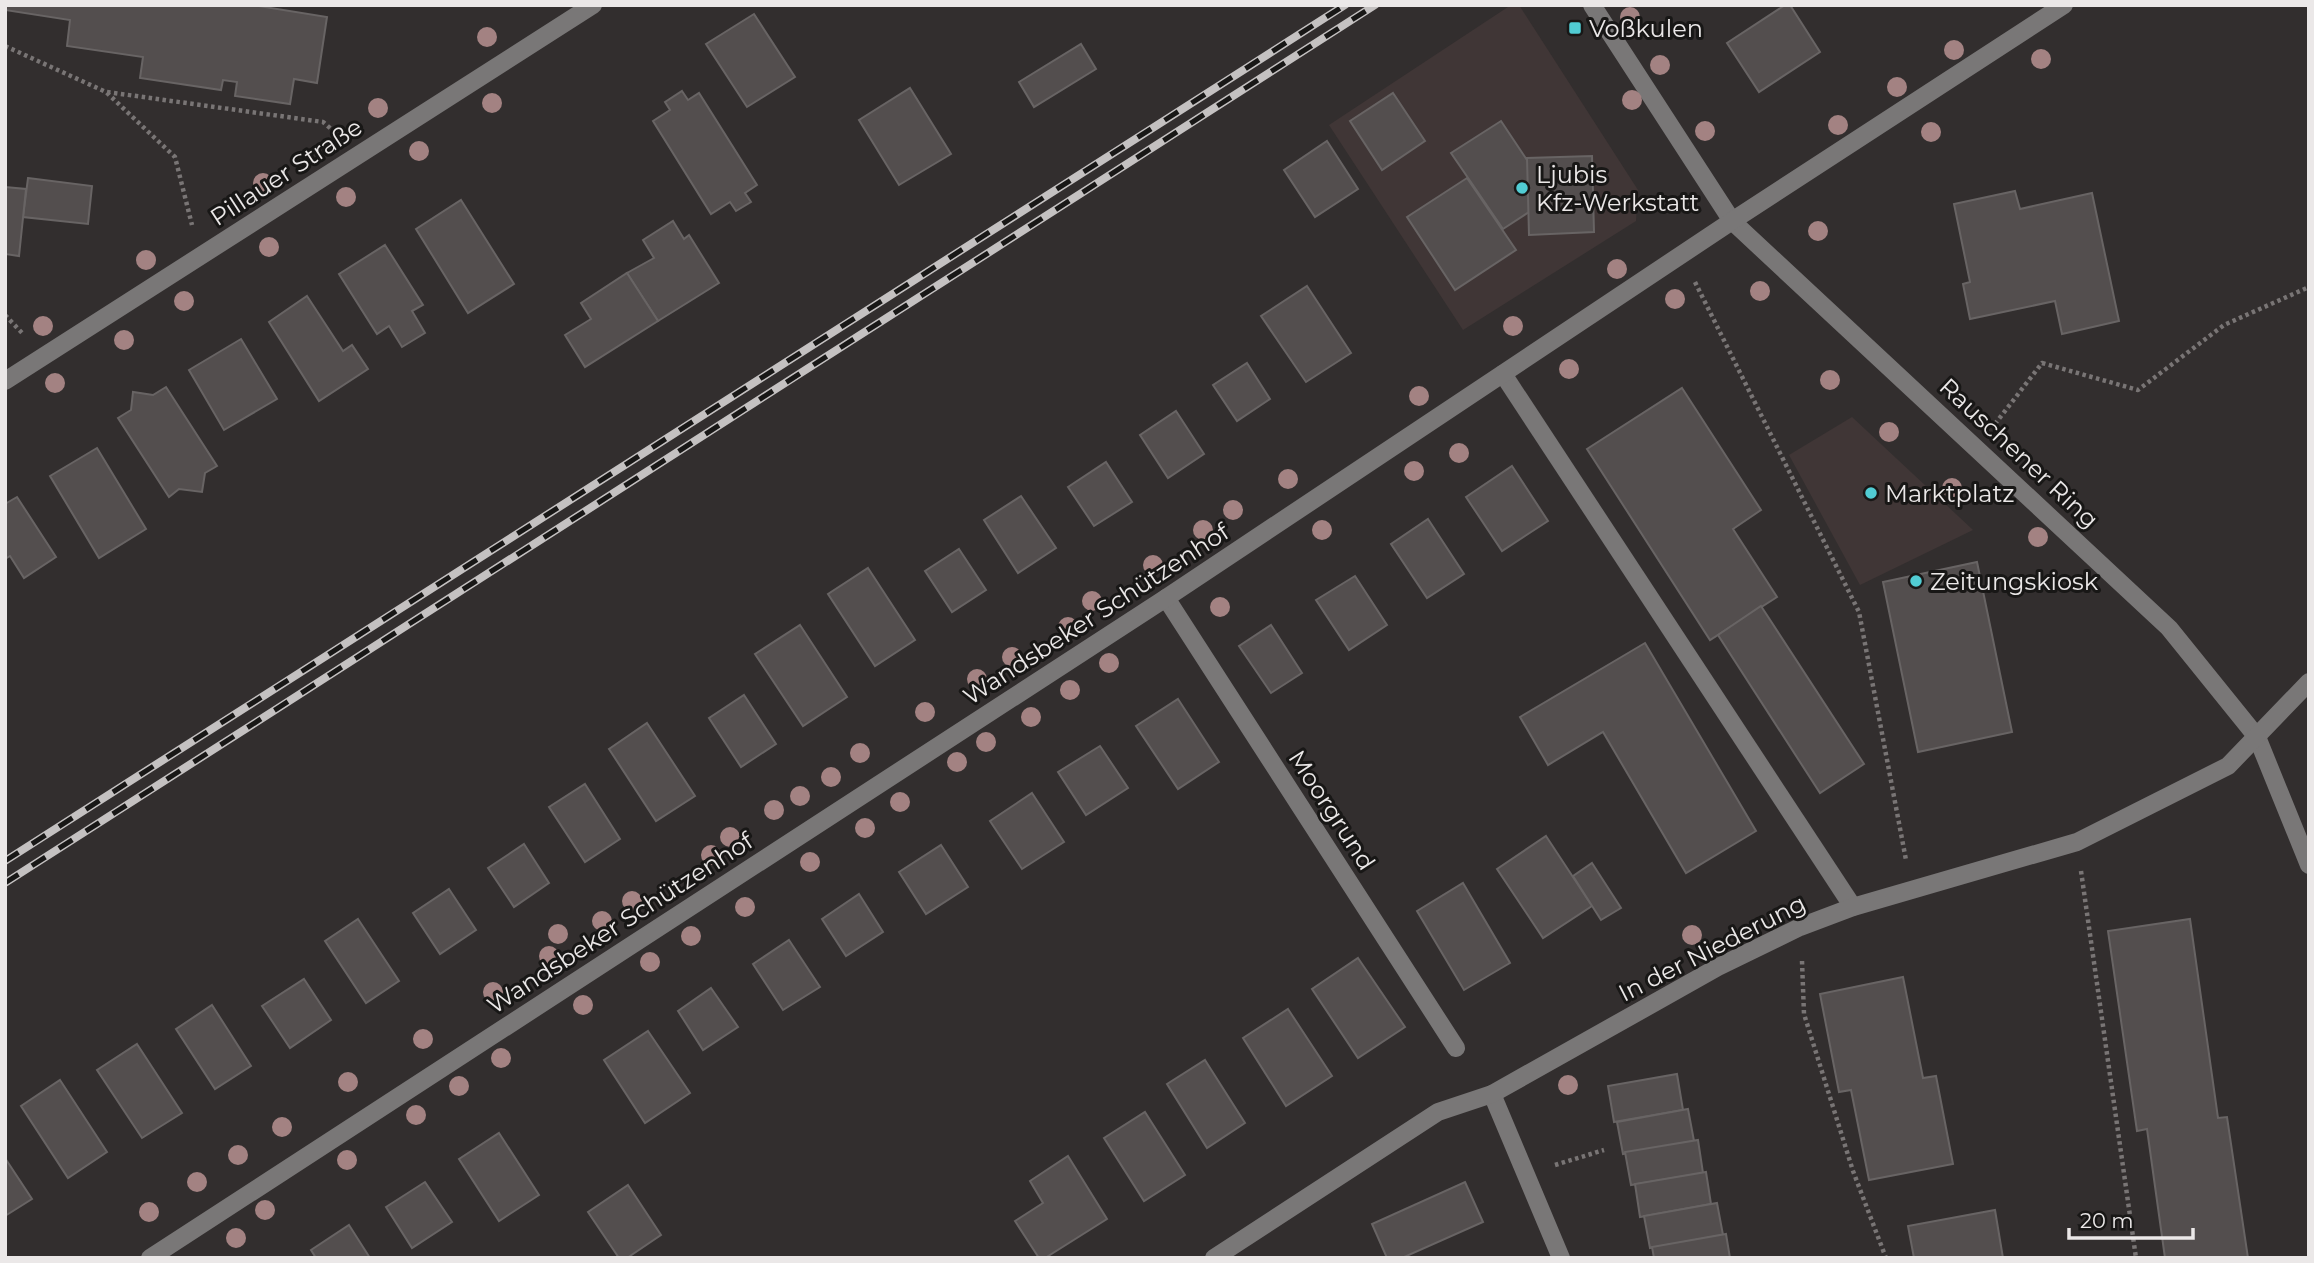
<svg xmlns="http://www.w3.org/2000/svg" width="2314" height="1263" font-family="Montserrat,sans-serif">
  <rect width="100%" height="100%" fill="#322e2e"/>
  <g fill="#403636">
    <path d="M1511,5h8l119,185 -2,31 -173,109 -134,-205z"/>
    <path d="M1852,417l121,113 -113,55 -71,-130z"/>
  </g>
  <g fill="#534e4e" stroke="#686464" stroke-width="2">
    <path d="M5,5h248l74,12 -10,66 -23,-4 -4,25 -55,-8 2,-14 -14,-2 -2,10 -81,-12 3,-21 -76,-11 3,-26 -65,-10z"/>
    <path d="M1785,5h5l30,47 -61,40 -32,-49z"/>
    <path d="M754,14l41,63 -48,30 -41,-63z"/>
    <path d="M1081,44l15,25 -62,38 -15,-25z"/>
    <path d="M910,88l41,66 -52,31 -40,-65z"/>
    <path d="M682,91l6,9 11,-7 58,92 -12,8 6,9 -15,9 -6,-9 -19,12 -58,-93 17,-11 -5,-8z"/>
    <path d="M1393,93l32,48 -43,29 -32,-49z"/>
    <path d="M1501,121l30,45 1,44 -29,19 -52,-76z"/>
    <path d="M1327,141l31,48 -43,28 -31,-47z"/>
    <path d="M1592,156l2,76 -65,3 -2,-77z"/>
    <path d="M28,178l64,8 -4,38 -65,-7z"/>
    <path d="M1467,178l49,72 -61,40 -48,-73z"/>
    <path d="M5,187l21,2 -7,67 -14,-2z"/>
    <path d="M2015,191l5,18 72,-16 27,128 -57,13 -7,-33 -85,18 -7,-35 7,-2 -16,-78z"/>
    <path d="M461,200l53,84 -46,29 -52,-84z"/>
    <path d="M673,221l11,18 5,-4 30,48 -61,38 -31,-48 27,-15 -11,-18z"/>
    <path d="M385,245l38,60 -11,6 13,22 -23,14 -13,-21 -12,8 -38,-60z"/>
    <path d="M627,273l31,48 -73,46 -20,-32 26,-16 -10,-16z"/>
    <path d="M1307,286l44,67 -45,29 -45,-66z"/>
    <path d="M307,296l36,55 9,-6 16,24 -49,32 -50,-79z"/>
    <path d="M241,339l36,60 -53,31 -35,-60z"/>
    <path d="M1247,363l23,36 -33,22 -24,-36z"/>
    <path d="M166,387l51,79 -12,7 -3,19 -23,-3 -10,8 -51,-79 13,-8 2,-18 20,3z"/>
    <path d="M1682,388l79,122 -28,19 44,68 -67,43 -123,-191z"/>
    <path d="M1176,411l28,43 -36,24 -28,-43z"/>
    <path d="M97,448l49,81 -47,29 -49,-82z"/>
    <path d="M1106,462l26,40 -38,24 -26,-39z"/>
    <path d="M1512,466l36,55 -46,30 -36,-54z"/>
    <path d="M1021,496l35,52 -38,25 -34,-53z"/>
    <path d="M17,497l39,60 -32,21 -14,-22 -5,3v-55z"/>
    <path d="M1428,519l36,55 -37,24 -36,-54z"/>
    <path d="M959,549l27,41 -34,22 -27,-41z"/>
    <path d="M1977,562l35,170 -94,20 -35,-170z"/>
    <path d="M868,568l47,72 -40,26 -47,-72z"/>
    <path d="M1355,576l32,49 -38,25 -33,-50z"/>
    <path d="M1761,606l103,158 -44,29 -102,-158z"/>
    <path d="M800,625l47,72 -44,29 -48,-72z"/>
    <path d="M1271,625l31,48 -31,20 -32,-47z"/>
    <path d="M1645,643l111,188 -70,42 -83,-141 -55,33 -28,-48z"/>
    <path d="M744,695l32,49 -35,23 -32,-49z"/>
    <path d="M1178,699l41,63 -41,27 -42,-63z"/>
    <path d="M647,723l48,73 -39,25 -47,-72z"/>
    <path d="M1100,746l28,42 -42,27 -28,-43z"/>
    <path d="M585,784l35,55 -35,23 -36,-55z"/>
    <path d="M1032,793l32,49 -42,27 -32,-48z"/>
    <path d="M1546,836l46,70 -49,32 -46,-69z"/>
    <path d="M524,844l25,39 -35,24 -26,-39z"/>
    <path d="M941,845l27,42 -42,27 -27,-42z"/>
    <path d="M1592,863l29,45 -20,12 -28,-44z"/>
    <path d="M1463,883l47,80 -46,27 -47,-79z"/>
    <path d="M449,889l27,41 -36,24 -27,-41z"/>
    <path d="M859,894l24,38 -37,24 -24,-37z"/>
    <path d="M358,919l41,62 -33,22 -41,-62z"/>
    <path d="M2190,919l28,199 9,-1 21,141h-83l-18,-129 -10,2 -29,-200z"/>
    <path d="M789,940l31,47 -37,23 -30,-46z"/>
    <path d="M1358,958l47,69 -47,31 -46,-69z"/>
    <path d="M1903,977l20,101 13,-2 17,88 -84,16 -18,-90 -12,2 -19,-98z"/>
    <path d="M304,979l27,41 -41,28 -28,-42z"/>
    <path d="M711,988l27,39 -35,23 -25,-39z"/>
    <path d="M212,1005l39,61 -36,23 -39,-60z"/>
    <path d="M1288,1009l44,67 -46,30 -43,-68z"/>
    <path d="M648,1031l42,62 -45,30 -41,-63z"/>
    <path d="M137,1044l45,69 -40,25 -45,-68z"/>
    <path d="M1205,1060l40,63 -38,25 -40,-64z"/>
    <path d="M1677,1074l6,36 -69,12 -6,-36z"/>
    <path d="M60,1080l47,72 -39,26 -47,-72z"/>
    <path d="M1688,1109l6,32 -71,13 -6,-32z"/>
    <path d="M1145,1112l40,63 -41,26 -40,-63z"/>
    <path d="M499,1133l40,62 -40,26 -40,-62z"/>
    <path d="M1698,1140l5,33 -72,12 -6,-33z"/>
    <path d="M1068,1156l39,63 -62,39h-6l-24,-37 28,-18 -13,-22z"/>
    <path d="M5,1158l27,41 -27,17z"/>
    <path d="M1706,1172l5,32 -71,13 -5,-33z"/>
    <path d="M425,1182l27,40 -40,26 -26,-41z"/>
    <path d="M1465,1182l18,40 -81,36h-15l-15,-34z"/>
    <path d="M628,1185l33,50 -34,23h-8l-31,-46z"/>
    <path d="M1717,1203l6,32 -73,13 -6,-32z"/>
    <path d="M1995,1210l8,48h-89l-6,-32z"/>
    <path d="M349,1225l21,33h-54l-5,-8z"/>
    <path d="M1726,1234l4,24h-76l-2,-11z"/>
  </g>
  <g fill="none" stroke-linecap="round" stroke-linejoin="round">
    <g stroke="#797575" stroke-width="4.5" stroke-dasharray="3.5 3.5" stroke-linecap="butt">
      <path d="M5,46l101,46 69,65 17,68"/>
      <path d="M107,92l216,30 14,12"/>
      <path d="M1695,282l164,330 47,248"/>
      <path d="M5,315l19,20"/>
      <path d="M1995,424l47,-61 96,27 86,-65 85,-38"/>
      <path d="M2081,871l55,387"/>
      <path d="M1802,961l2,53 49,157 33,87"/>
      <path d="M1555,1165l49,-15"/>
    </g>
    <g stroke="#797777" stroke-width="18">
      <path d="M1592,5l140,216 437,407 88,109 52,128"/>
      <path d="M1503,374l350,533"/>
      <path d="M5,381l588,-376"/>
      <path d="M1166,598l290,450"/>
      <path d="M1492,1094l69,164"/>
      <path d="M150,1258l1016,-660 566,-377 332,-216"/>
      <path d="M1214,1258l224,-146 54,-18 226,-127 82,-40 53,-20 224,-65 151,-76 81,-84"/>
    </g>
    <g stroke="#c4c1c1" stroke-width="8">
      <g id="rail">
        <path d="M5,861l1340,-856"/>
        <path d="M5,883l1370,-878"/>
      </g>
    </g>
    <use href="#rail" stroke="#181716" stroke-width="5" stroke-dasharray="16" stroke-linecap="butt"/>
  </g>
  <g fill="#a38282">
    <circle cx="1630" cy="17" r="10"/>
    <circle cx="487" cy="37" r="10"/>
    <circle cx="1954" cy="50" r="10"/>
    <circle cx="2041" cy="59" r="10"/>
    <circle cx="1660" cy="65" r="10"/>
    <circle cx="1897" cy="87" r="10"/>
    <circle cx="1632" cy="100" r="10"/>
    <circle cx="492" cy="103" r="10"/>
    <circle cx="378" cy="108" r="10"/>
    <circle cx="1838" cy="125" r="10"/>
    <circle cx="1705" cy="131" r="10"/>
    <circle cx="1931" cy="132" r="10"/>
    <circle cx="419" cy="151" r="10"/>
    <circle cx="263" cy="183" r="10"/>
    <circle cx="346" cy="197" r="10"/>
    <circle cx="1818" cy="231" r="10"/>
    <circle cx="269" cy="247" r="10"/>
    <circle cx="146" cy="260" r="10"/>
    <circle cx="1617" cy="269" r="10"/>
    <circle cx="1760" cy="291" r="10"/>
    <circle cx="1675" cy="299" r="10"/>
    <circle cx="184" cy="301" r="10"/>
    <circle cx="43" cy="326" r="10"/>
    <circle cx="1513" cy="326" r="10"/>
    <circle cx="124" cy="340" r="10"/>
    <circle cx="1569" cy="369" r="10"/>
    <circle cx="1830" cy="380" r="10"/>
    <circle cx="55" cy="383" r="10"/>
    <circle cx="1419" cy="396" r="10"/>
    <circle cx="1889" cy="432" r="10"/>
    <circle cx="1459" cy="453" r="10"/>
    <circle cx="1414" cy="471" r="10"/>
    <circle cx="1288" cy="479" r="10"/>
    <circle cx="1952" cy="488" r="10"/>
    <circle cx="1233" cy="510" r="10"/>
    <circle cx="1203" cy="530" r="10"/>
    <circle cx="1322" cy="530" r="10"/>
    <circle cx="2038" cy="537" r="10"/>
    <circle cx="1153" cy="565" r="10"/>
    <circle cx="1092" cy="601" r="10"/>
    <circle cx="1220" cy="607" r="10"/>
    <circle cx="1068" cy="627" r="10"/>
    <circle cx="1012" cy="657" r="10"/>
    <circle cx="1109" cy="663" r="10"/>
    <circle cx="977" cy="679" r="10"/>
    <circle cx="1070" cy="690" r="10"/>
    <circle cx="925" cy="712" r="10"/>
    <circle cx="1031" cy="717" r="10"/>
    <circle cx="986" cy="742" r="10"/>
    <circle cx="860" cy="753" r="10"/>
    <circle cx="957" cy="762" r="10"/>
    <circle cx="831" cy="777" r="10"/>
    <circle cx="800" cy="796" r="10"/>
    <circle cx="900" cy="802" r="10"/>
    <circle cx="774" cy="810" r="10"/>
    <circle cx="865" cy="828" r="10"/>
    <circle cx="730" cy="837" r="10"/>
    <circle cx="711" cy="855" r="10"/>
    <circle cx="810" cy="862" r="10"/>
    <circle cx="632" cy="901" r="10"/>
    <circle cx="745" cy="907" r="10"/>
    <circle cx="602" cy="921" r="10"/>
    <circle cx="558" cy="934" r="10"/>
    <circle cx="1692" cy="935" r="10"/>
    <circle cx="691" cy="936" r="10"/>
    <circle cx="549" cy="956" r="10"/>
    <circle cx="650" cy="962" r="10"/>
    <circle cx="493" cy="992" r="10"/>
    <circle cx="583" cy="1005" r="10"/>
    <circle cx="423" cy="1039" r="10"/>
    <circle cx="501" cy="1058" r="10"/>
    <circle cx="348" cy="1082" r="10"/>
    <circle cx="1568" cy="1085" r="10"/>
    <circle cx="459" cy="1086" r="10"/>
    <circle cx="416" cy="1115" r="10"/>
    <circle cx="282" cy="1127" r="10"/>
    <circle cx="238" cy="1155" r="10"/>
    <circle cx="347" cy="1160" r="10"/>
    <circle cx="197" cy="1182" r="10"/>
    <circle cx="265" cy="1210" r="10"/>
    <circle cx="149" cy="1212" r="10"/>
    <circle cx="236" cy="1238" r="10"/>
  </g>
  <g fill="#51ccd3" stroke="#181716" stroke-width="2.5">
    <rect x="1568" y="21" width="14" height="14" rx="3.5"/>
    <circle cx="1522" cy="188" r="7"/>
    <circle cx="1871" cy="493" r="7"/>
    <circle cx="1916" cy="581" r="7"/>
  </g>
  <g text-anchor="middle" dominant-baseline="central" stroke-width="6" stroke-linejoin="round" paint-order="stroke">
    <g font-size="24" fill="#ebe8e8" stroke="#181716" text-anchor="start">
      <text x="1589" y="28">Voßkulen</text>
      <text x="1536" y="174">Ljubis<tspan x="1536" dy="28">Kfz-Werkstatt</tspan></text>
      <text x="1885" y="493">Marktplatz</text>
      <text x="1930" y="581">Zeitungskiosk</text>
    </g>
    <g font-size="24" fill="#ebe8e8" stroke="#181716">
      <text transform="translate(286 172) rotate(-33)">Pillauer Straße</text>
      <text transform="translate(2019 453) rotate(43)">Rauschener Ring</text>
      <text transform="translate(1096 614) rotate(-33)">Wandsbeker Schützenhof</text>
      <text transform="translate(1332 810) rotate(57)">Moorgrund</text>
      <text transform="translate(620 923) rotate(-33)">Wandsbeker Schützenhof</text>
      <text transform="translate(1712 948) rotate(-27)">In der Niederung</text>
    </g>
  </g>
  <rect width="2314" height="1263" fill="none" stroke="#ebe8e8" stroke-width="14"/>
  <path d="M2069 1228v10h124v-10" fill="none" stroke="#ebe8e8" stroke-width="3.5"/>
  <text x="2080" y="1228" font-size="21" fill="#ebe8e8" stroke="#181716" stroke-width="5" paint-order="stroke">20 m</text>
</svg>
